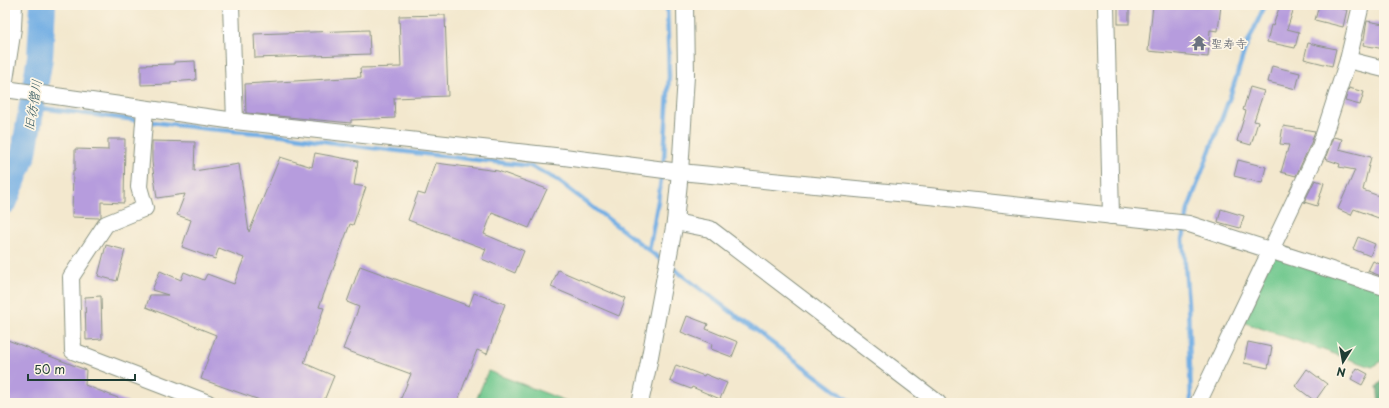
<svg xmlns="http://www.w3.org/2000/svg" width="1389" height="408" font-family="'Playpen Sans','Klee One',sans-serif">
  <rect width="100%" height="100%" fill="#fcf5e5"/>
  <filter id="ink" filterUnits="userSpaceOnUse"><feTurbulence type="fractalNoise" baseFrequency=".025" numOctaves="2"/><feDisplacementMap in="SourceGraphic" scale="8" xChannelSelector="R" yChannelSelector="G"/><feConvolveMatrix kernelMatrix="1 2 1 2 8 2 1 2 1" color-interpolation-filters="sRGB"/></filter>
  <filter id="wash" filterUnits="userSpaceOnUse"><feTurbulence type="fractalNoise" baseFrequency=".012" numOctaves="4" result="noise"/><feDisplacementMap in="SourceGraphic" scale="16" xChannelSelector="R" yChannelSelector="G"/><feGaussianBlur stdDeviation="0.9" result="paint"/><feColorMatrix in="noise" values="0 0 0 0 0 0 0 0 0 0 0 0 0 0 0 0 0 1.4 0 .05"/><feComposite in="paint" operator="in"/></filter>
  <g filter="url(#wash)">
    <rect width="100%" height="100%" fill="#f3e8ce"/>
    <g fill="#70c88e" stroke="#488261">
      <path d="M1268,255l116,33v72l-12,7 -135,-47z"/>
      <path d="M488,371l83,32h-96z"/>
    </g>
    <path fill="#5cac79" stroke="#3e7456" d="M1384,379v24h-5l-2,-17z"/>
    <g fill="none" stroke-linecap="round" stroke-linejoin="round">
      <g stroke="#72aee4" stroke-width="4.5">
        <path d="M32,107l177,22 74,6 72,11 175,20 26,13 108,83"/>
        <path d="M649,250l9,-49 6,-43 5,-82 -2,-71"/>
        <path d="M670,266l182,137"/>
        <path d="M1191,403l-3,-99 -5,-65 5,-30 43,-115 14,-45 20,-44"/>
      </g>
      <path stroke="#72aee4" stroke-width="26" d="M5,201l19,-48 16,-96 3,-52"/>
    </g>
    <g id="blocks">
      <g fill="#b69cdd">
        <rect x="1118" y="5" width="11" height="19"/>
        <path d="M1153,5h68l-3,26 -8,-1 -2,27 -60,-6z"/>
        <path d="M1280,5h15l-8,24 12,3 -4,16 -28,-6 4,-17 2,1z"/>
        <path d="M1319,5h6l22,5 -4,17 -28,-7z"/>
        <path d="M445,15l3,81 -54,2 1,20 -44,2v3l-105,-10 -1,-29 116,-7 -1,-9 41,-1 -2,-51z"/>
        <path d="M1367,21l17,3v25l-21,-4z"/>
        <path d="M369,30l1,24 -115,4 -1,-24z"/>
        <path d="M1308,43l28,6 -4,17 -28,-7z"/>
        <path d="M195,61l1,19 -25,2v2l-30,1v-20l33,-1v-2z"/>
        <path d="M1272,66l28,7 -4,16 -28,-7z"/>
        <path d="M1250,87l14,4 -10,30 4,1 -7,23 -14,-4 9,-30 -3,-1z"/>
        <path d="M1349,88l15,4 -4,13 -15,-4z"/>
        <path d="M1283,126l32,5 -4,12 -15,33 -15,-4 8,-27 -9,-1z"/>
        <path d="M1333,137l9,2 -3,10 32,8 -8,33 21,8v22l-30,-11 -3,6 -13,-6 17,-39 -16,-3 1,-3 -15,-5z"/>
        <path d="M108,139h17l-1,64 -23,-1v15l-2,1 -27,-1 1,-47h2v-21l33,1z"/>
        <path d="M152,141l43,1 -1,29 45,-7 10,68 31,-75 32,10 3,-14 43,8 -4,24 12,2 -13,38 -3,-1 -31,83 5,1 -20,55 30,13 -11,27h-55l-67,-24 15,-44 -70,-28 4,-12h18l-16,-5 8,-19 21,9 3,-8 20,8 3,-6 27,10 10,-26 -25,-10 -4,11 -33,-12 9,-27 -14,-5 8,-21 -28,4 -5,-36z"/>
        <path d="M1238,160l28,7 -4,16 -28,-7z"/>
        <path d="M436,163l62,8 49,18 -18,39 -37,-15 -8,21 40,17 -9,22 -33,-14 4,-10 -78,-29 10,-27 7,2z"/>
        <path d="M1315,180l9,3 -7,23 -13,-4z"/>
        <path d="M1221,209l23,7 -4,12 -22,-6z"/>
        <path d="M1358,237l17,7 -5,12 -17,-7z"/>
        <path d="M106,245l19,5 -8,31 -19,-5z"/>
        <path d="M1373,261l11,5v4l-3,6 -13,-5z"/>
        <path d="M360,266l109,40 5,-13 31,11 -18,50 -10,-4 -20,53h-58l12,-29 -68,-25 16,-42 -12,-5z"/>
        <path d="M558,270l68,29 -7,17 -68,-29z"/>
        <path d="M101,296l1,43 -16,1 -1,-43z"/>
        <path d="M687,316l21,8 -2,5 32,13 -6,15 -21,-8 1,-5 -31,-12z"/>
        <path d="M5,339l81,31 -1,15 43,17v1h-123z"/>
        <path d="M1248,342l24,5 -4,21 -24,-5z"/>
        <path d="M676,365l28,11 1,-2 22,9 -7,16 -28,-12 -1,2 -21,-8z"/>
        <path d="M1357,368l11,6 -6,11 -11,-6z"/>
        <path d="M1307,369l20,15 -12,17 -20,-15z"/>
      </g>
    </g>
  </g>
  <g filter="url(#ink)">
    <use href="#blocks" fill-opacity="0" stroke="#899281" stroke-width="1"/>
    <g fill="none" stroke-linecap="round" stroke-linejoin="round">
      <g stroke="#899281" stroke-width="18">
        <g id="minor">
          <path d="M231,5l4,116"/>
          <path d="M1106,5l5,211"/>
          <path d="M1348,60l36,9"/>
          <path d="M5,80l8,-52 1,-23"/>
          <path d="M5,89l230,32 329,36 116,15 249,24 260,28 195,63"/>
          <path d="M145,109l-6,78 6,21 -39,16 -35,53 2,74 135,52"/>
          <path d="M675,222l35,7 228,174"/>
          <path d="M640,403l8,-36 27,-145 5,-50 6,-96 -1,-71"/>
          <path d="M1198,403l122,-256 28,-87 13,-55"/>
        </g>
      </g>
      <use href="#minor" stroke="#fff" stroke-width="16"/>
    </g>
  </g>
  <defs>
    <g id="temple-bare" transform="scale(1.2)"><path d="M0-6L5-2H3V0L6.5 2.5H4V6H1.5V3h-3V6H-4V2.5H-6.5L-3 0V-2H-5Z" fill="#6b7280" stroke="#fcf5e5" stroke-width="2.5" paint-order="stroke"/></g>
  </defs>
  <g fill-rule="evenodd">
    <use href="#temple-bare" x="1199" y="43"/>
  </g>
  <g text-anchor="middle" dominant-baseline="central" stroke-width="3.5" stroke-linejoin="round" paint-order="stroke">
    <g font-size="12" fill="#5b616d" stroke="#fcf5e5" text-anchor="start">
      <text x="1211" y="43">聖寿寺</text>
    </g>
    <g font-size="13" font-style="italic" fill="#345960" stroke="#fcf5e5">
      <text transform="translate(32 105) rotate(-81)">旧彷僧川</text>
    </g>
  </g>
  <rect width="1389" height="408" fill="none" stroke="#fcf5e5" stroke-width="20"/>
  <g transform="translate(1343 362) rotate(191)" stroke="#fcf5e5" stroke-width="3" paint-order="stroke">
  <path d="M0-3L7 15L0 10L-7 15Z" fill="#1f3d34"/>
  <text y="-6" font-size="11" font-weight="bold" text-anchor="middle" fill="#1f3d34">N</text>
  </g>
  <path d="M28 374v6h107v-6" fill="none" stroke="#1f3d34" stroke-width="2"/>
  <text x="34" y="374" font-size="12" fill="#1f3d34" stroke="#fcf5e5" stroke-width="3" paint-order="stroke">50 m</text>
</svg>
